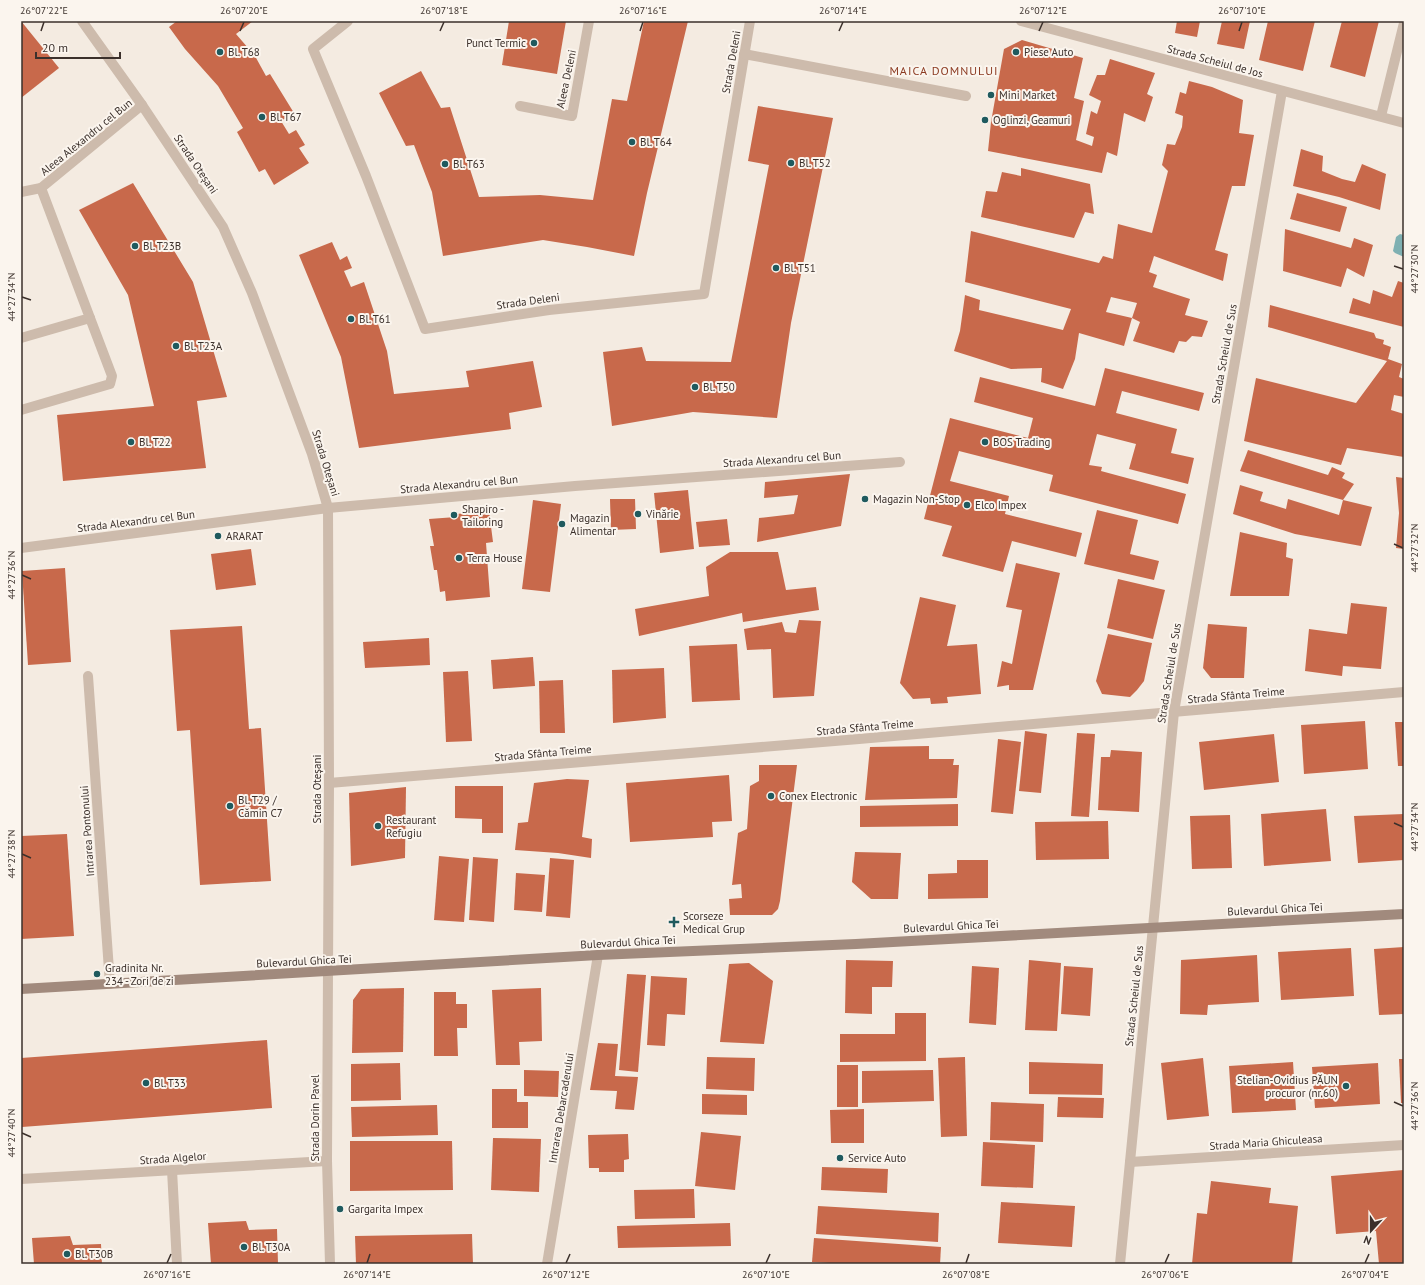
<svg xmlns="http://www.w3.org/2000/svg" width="1425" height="1285" font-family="'PT Sans',sans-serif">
  <rect width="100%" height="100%" fill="#f4ebe1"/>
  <path fill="#7fb0b2" d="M1400,234l4,1v22l-9,-4 -2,-2 3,-14z"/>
  <g fill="#c8694b">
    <path d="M21,21l38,47 -38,30z"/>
    <path d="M177,21h76l-17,13 19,22 11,20 4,-2 24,39 -13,8 8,13 7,-4 9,15 -6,3 10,15 -35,22 -9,-16 -6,3 -22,-40 6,-4 -25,-42 -33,-37 -16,-22z"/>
    <path d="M509,21h57l-9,53 -55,-9z"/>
    <path d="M644,21h44l-41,172 -13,63 -47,-9 -44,-7 -100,16 -11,-64 -18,-47 -8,1 -27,-53 42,-22 20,37 9,-1 29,90 61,-2 53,5 19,-101 15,2z"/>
    <path d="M1177,21h23l-3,16 -22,-4z"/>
    <path d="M1222,21h28l-6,28 -27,-5z"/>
    <path d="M1268,21h47l-12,50 -44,-11z"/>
    <path d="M1342,21h37l-14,56 -35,-10z"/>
    <path d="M1022,40l61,18 -9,40 10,3 -8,39 16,6 2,-9 -8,-3 5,-23 6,3 4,-13 -12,-6 8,-20h8l5,-16 45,14 -8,21 6,3 -8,25 -21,-9 -7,43 -10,-4 -5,21 -114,-22 3,-29 13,-73z"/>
    <path d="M1189,81l23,6 31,13 -4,33 15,2 -9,51h-13l-17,64 13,4 -5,27 -69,-25 -5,16 8,3 -4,12 37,12 -5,16 23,6 -6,16 -10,-1 -6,6 -7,-1 -5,12 -41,-12 7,-19 -8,-4 5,-15 -26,-6 -5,15 26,6 -8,28 -45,-13 -4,26 -12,30 -22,-7 1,-14 -31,1 -57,-18 6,-20 5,-36 15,5 -1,10 84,20 8,-21 -106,-27 6,-51 128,32 4,-7 10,3 5,-35 34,9 16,-62 -6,-6 5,-21 8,1 7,-18 1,-11 -8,-3 5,-21 6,2z"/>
    <path d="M758,106l75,12 -42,205 -14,95 -84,-6 -81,14 -9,-74 39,-5 4,14 85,1 38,-197 -21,-4z"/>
    <path d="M1301,149l22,7 -1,15 20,8 13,3 7,-18 24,10 -6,36 -41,-13 -46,-11z"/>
    <path d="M1021,168l69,16 4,30 -9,-2 -11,26 -93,-21 5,-26 11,1 5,-20 19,4z"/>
    <path d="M133,183l60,99 34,115 -30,4 9,67 -143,13 -6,-66 97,-9 -26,-111 -49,-85z"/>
    <path d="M1297,193l50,14 -7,25 -50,-13z"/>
    <path d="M1285,229l66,19 3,-10 19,7 -9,32 -17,-9 -6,19 -58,-16z"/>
    <path d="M332,242l8,18 7,-4 5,12 -8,3 7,16 13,-5 23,69 7,43 75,-7 -3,-16 67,-10 9,46 -33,6 2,16 -152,19 -18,-91 -42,-102z"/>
    <path d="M1398,281l6,2v44l-55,-14 4,-15 17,6 3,-14 19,7z"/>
    <path d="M1270,305l104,28 2,5 8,2 -1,4 8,3 -3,12 14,5 -3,13 5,2v18l-10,-2 -3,15 13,4v43l-57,-9 -6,17 -97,-24 12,-63 100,25 31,-42 -119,-34z"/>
    <path d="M1105,368l99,25 -5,18 -77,-20 -6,22 61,16 -6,24 23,5 -6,26 -59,-15 7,-25 -39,-10 -8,31 13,2 -1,4 85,23 -8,30 -129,-33 4,-16 -94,-24 -9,30 59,15 -4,18 77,19 -6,24 -64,-16 -9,31 -61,-16 10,-30 -28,-7 26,-101 78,20 5,-20 -59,-16 6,-25 115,29z"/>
    <path d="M1248,450l80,25 4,-8 13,6 -3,5 12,6 -11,16 -103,-29z"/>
    <path d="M850,474l-9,52 -84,16 2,-24 35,-4 4,-19 -34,3 1,-16z"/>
    <path d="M1396,477l8,1v71l-8,-1 3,-35z"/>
    <path d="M1240,485l23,7 -3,9 26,8 2,-10 51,16 4,-15 29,7 -11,39 -66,-12 -62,-20z"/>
    <path d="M688,490l6,59 -34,4 -6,-60z"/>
    <path d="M610,499h25l1,30 -25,1z"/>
    <path d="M533,500l28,4 -11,88 -28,-3z"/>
    <path d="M1097,510l41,10 -8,34 29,7 -5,19 -70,-16z"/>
    <path d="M489,511l4,31 -7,1 4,54 -44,4 -1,-10 -5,1 -3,-22h-3l-4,-24h4l-5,-27 27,-2v-3z"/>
    <path d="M727,519l3,26 -31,2 -3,-25z"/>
    <path d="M1240,532l47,11 -1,14 7,2 -4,37h-59z"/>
    <path d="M251,549l5,36 -40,5 -5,-36z"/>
    <path d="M730,552h48l8,38 30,-3 3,23 -76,12 -1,-9 -103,23 -4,-27 74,-13 -3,-29z"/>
    <path d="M1016,563l44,10 -27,117h-24v-5l-12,2 5,-26 10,3 10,-54 -16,-3z"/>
    <path d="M65,568l6,94 -43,3 -6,-94z"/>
    <path d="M1118,579l47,11 -12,49 -46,-11z"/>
    <path d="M920,597l36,8 -9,41 30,-2 4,50 -34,3 1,6 -17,1 -1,-6 -17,1 -13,-16z"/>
    <path d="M1351,603l36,4 -6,62 -38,-3 -1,10 -37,-5 4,-42 38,5z"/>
    <path d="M799,620l22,1 -7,75 -41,2 -2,-49 -24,1 -3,-21 38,-7 3,10 11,1z"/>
    <path d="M1208,624l39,3 -3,51h-33l-8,-10z"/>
    <path d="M242,626l7,103 12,-1 10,153 -71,4 -10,-155 -13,1 -7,-101z"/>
    <path d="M1108,634l44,9 -8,38 -7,9 -7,7 -28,-3 -6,-13z"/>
    <path d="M429,638l1,27 -65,3 -2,-26z"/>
    <path d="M737,644l3,56 -48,2 -3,-56z"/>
    <path d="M533,657l2,29 -42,3 -2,-29z"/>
    <path d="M664,668l2,50 -53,5 -1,-53z"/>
    <path d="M468,671l4,70 -26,1 -3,-70z"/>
    <path d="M563,680l2,53h-25l-1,-52z"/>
    <path d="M1365,721l3,48 -64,5 -3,-49z"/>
    <path d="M1395,722h9v44h-6z"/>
    <path d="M1025,731l22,3 -6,59 -22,-2z"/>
    <path d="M1077,733l18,1 -6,83 -18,-1z"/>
    <path d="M1274,734l5,48 -75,8 -5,-48z"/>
    <path d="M998,739l23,3 -8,72 -22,-2z"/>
    <path d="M929,746v13h25l-1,6h6l-2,33 -92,2 5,-53z"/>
    <path d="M1111,750l31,2 -3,60 -41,-2 3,-53h9z"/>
    <path d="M759,765h38l-17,136 -2,8 -6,6h-42l-1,-16 13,-1 -1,-14 -9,1 6,-52 9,-4 3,-43 9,-5z"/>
    <path d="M729,775l3,46 -20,1 1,15 -83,5 -4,-59z"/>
    <path d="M567,779l22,1 -7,57 10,2 -1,19 -33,-5 -43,-3 3,-27 10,-1 6,-39z"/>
    <path d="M455,786h48v47h-21v-14l-27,-1z"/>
    <path d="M406,787l-1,71 -54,8 -2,-73z"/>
    <path d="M958,804v22l-98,1v-21z"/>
    <path d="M1326,809l5,52 -67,5 -3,-52z"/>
    <path d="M1404,814v46l-46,3 -4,-47z"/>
    <path d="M1230,815l2,53 -40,1 -2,-53z"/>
    <path d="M1108,821l1,38 -73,1 -1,-38z"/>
    <path d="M67,834l7,102 -53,3v-103z"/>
    <path d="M855,852l46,1 -3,46h-27l-19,-17z"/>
    <path d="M439,856l30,3 -5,63 -30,-2z"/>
    <path d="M473,857l25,2 -4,63 -25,-2z"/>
    <path d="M550,858l24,2 -4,58 -24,-2z"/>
    <path d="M957,860h31v38l-60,1v-25l29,-1z"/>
    <path d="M516,873l29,2 -3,37 -28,-2z"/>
    <path d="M1404,947v67l-25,1 -5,-66z"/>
    <path d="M1351,948l3,48 -73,4 -3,-48z"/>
    <path d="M1257,955l2,47 -51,3 -1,10 -27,-1 1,-54z"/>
    <path d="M846,960l47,1 -1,26h-20v27l-27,-1z"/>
    <path d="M1029,960l32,3 -4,68 -32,-1z"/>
    <path d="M749,963l24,18 -9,63 -44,-2 9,-78z"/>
    <path d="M972,966l27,2 -3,57 -27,-2z"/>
    <path d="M1064,966l29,2 -3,48 -29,-2z"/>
    <path d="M627,974l19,1 -8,97 -19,-2z"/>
    <path d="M651,976l36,2 -2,37 -18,-1 -2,32 -18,-1z"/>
    <path d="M404,988l-1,64 -51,1 1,-53 8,-11z"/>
    <path d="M541,988l1,53 -23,1 1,23h-24l-4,-75z"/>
    <path d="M434,992h22v12h11v24h-10l1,28h-24z"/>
    <path d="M895,1013h31v48l-86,1v-28h55z"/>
    <path d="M267,1040l5,68 -250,19 -1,-69z"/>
    <path d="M598,1043l20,1 -3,32 23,1 -4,33 -19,-1 2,-18 -27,-1z"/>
    <path d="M707,1057l48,1 -1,33 -48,-2z"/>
    <path d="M965,1057l2,79 -26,1 -3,-79z"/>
    <path d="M1203,1058l6,58 -42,4 -6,-57z"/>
    <path d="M1399,1059h5v44h-3z"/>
    <path d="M1029,1062l74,2 -1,31 -73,-1z"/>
    <path d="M1293,1062l3,48 -64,3 -3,-47z"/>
    <path d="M400,1063l1,37 -50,1v-37z"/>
    <path d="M1378,1063l2,41 -65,4 -3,-41z"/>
    <rect x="837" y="1065" width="21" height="42"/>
    <path d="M524,1070l35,1 -1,26 -34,-1z"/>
    <path d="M933,1070l1,31 -72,2v-32z"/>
    <path d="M492,1089h25v13h11v26h-36z"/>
    <path d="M702,1094l45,1v20l-45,-1z"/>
    <path d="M1058,1097l46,1 -1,20 -46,-1z"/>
    <path d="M991,1102l53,2 -1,38 -53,-2z"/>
    <path d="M437,1105l1,30 -86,2 -1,-30z"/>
    <path d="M864,1109v34h-33l-1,-33z"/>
    <path d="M701,1132l40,4 -6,54 -40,-4z"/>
    <path d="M628,1134l1,25 -5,1v12h-25v-4h-10l-1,-33z"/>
    <path d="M493,1138l48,1 -2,53 -48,-2z"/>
    <path d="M350,1141h102l1,49 -103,1z"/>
    <path d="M983,1142l52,3 -2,43 -52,-2z"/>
    <path d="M822,1167l66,2 -1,24 -66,-3z"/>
    <path d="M1404,1170v94h-25l-3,-33 -40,3 -5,-58z"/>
    <path d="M1211,1181l60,7 -2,15 29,3 -6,58h-100l5,-51 10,1z"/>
    <path d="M694,1189l1,29 -60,1 -1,-29z"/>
    <path d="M1001,1202l74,4 -3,41 -74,-4z"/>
    <path d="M818,1206l121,7 -1,29 -122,-8z"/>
    <path d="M246,1221l3,9 28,-1 1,35h-67l-3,-41z"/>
    <path d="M730,1223l1,23 -113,2 -1,-22z"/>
    <path d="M472,1234l1,30h-117l-1,-28z"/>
    <path d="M70,1236l3,9 28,-1 1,20h-68l-2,-26z"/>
    <path d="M814,1238l127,9 -1,17h-91l-37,-2z"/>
  </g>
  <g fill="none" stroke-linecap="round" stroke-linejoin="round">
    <g stroke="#cdbbac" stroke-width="10">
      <path d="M21,338l69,-20 -49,-130"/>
      <path d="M21,410l89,-26 2,-8 -22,-58"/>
      <path d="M88,676l22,308"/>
      <path d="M172,1170l5,94"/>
    </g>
    <g stroke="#cdbbac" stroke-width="10">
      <path d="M82,21l60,84 81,122 29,66 60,161 16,54 1,275 -2,378 3,103"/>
      <path d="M348,21l-35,28 53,127 59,153 124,-19 155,-16 46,-273"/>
      <path d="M1021,21l383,102"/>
      <path d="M744,54l222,42"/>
      <path d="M520,106l52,10 17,-95"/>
      <path d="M1381,116l23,-93"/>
      <path d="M21,192l20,-4 101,-83"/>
      <path d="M21,548l307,-40 247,-22 325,-24"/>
      <path d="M329,783l530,-44 545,-47"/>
      <path d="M1130,1162l274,-17"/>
      <path d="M21,1179l306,-18"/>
      <path d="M547,1264l51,-309"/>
      <path d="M1120,1264l54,-552 108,-621"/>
    </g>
    <path stroke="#a18a7d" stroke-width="10" d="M21,989l577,-34 258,-11 548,-30"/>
  </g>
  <path fill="none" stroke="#3b302b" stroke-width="1.5" d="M41,31l3,-9M240,31l4,-9M440,31l4,-9M640,31l3,-9M839,31l4,-9M1039,31l4,-9M1239,31l3,-9M1394,266l9,3M22,297l9,3M1394,544l9,4M22,575l9,4M1394,823l9,4M22,854l9,4M1394,1102l9,4M22,1133l9,4M167,1263l4,-9M367,1263l3,-9M566,1263l4,-9M766,1263l4,-9M966,1263l3,-9M1165,1263l4,-9M1365,1263l4,-9"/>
  <g fill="#1f5a5e" stroke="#fbf5ee" stroke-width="1.5">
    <circle cx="534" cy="43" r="4"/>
    <circle cx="220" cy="52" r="4"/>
    <circle cx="1016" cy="52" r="4"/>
    <circle cx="991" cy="95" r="4"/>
    <circle cx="262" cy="117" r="4"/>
    <circle cx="985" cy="120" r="4"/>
    <circle cx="632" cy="142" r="4"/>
    <circle cx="791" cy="163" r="4"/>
    <circle cx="445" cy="164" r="4"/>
    <circle cx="135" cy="246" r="4"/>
    <circle cx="776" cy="268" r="4"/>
    <circle cx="351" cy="319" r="4"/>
    <circle cx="176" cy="346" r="4"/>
    <circle cx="695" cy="387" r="4"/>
    <circle cx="131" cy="442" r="4"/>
    <circle cx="985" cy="442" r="4"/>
    <circle cx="865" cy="499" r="4"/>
    <circle cx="967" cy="505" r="4"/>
    <circle cx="638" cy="514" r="4"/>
    <circle cx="454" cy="515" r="4"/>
    <circle cx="562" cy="524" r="4"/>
    <circle cx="218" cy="536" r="4"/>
    <circle cx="459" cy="558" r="4"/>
    <circle cx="771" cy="796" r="4"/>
    <circle cx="230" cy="806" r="4"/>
    <circle cx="378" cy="826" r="4"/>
    <path d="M672 916h4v4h4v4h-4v4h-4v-4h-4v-4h4z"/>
    <circle cx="97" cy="974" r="4"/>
    <circle cx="146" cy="1083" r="4"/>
    <circle cx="1346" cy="1086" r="4"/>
    <circle cx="840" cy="1158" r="4"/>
    <circle cx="340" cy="1209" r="4"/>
    <circle cx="244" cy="1247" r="4"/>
    <circle cx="67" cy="1254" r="4"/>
  </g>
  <g text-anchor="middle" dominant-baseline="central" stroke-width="4" stroke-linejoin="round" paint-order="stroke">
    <g font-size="11" fill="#3b302b" stroke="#fbf5ee" text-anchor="start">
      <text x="526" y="43" text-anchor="end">Punct Termic</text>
      <text x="228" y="52">Bl. T68</text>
      <text x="1024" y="52">Piese Auto</text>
      <text x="999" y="95">Mini Market</text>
      <text x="270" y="117">Bl. T67</text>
      <text x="993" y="120">Oglinzi, Geamuri</text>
      <text x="640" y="142">Bl. T64</text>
      <text x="799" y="163">Bl. T52</text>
      <text x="453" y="164">Bl. T63</text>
      <text x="143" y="246">Bl. T23B</text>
      <text x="784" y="268">Bl. T51</text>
      <text x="359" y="319">Bl. T61</text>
      <text x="184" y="346">Bl. T23A</text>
      <text x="703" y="387">Bl. T50</text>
      <text x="139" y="442">Bl. T22</text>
      <text x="993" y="442">BOS Trading</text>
      <text x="873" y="499">Magazin Non-Stop</text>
      <text x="975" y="505">Elco Impex</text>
      <text x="462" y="509">Shapiro -<tspan x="462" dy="13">Tailoring</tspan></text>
      <text x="646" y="514">Vinărie</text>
      <text x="570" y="518">Magazin<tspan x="570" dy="13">Alimentar</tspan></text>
      <text x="226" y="536">ARARAT</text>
      <text x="467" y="558">Terra House</text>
      <text x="779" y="796">Conex Electronic</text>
      <text x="238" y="800">Bl. T29 /<tspan x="238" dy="13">Cămin C7</tspan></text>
      <text x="386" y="820">Restaurant<tspan x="386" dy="13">Refugiu</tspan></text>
      <text x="683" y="916">Scorseze<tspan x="683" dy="13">Medical Grup</tspan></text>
      <text x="105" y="968">Gradinita Nr.<tspan x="105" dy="13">234 - Zori de zi</tspan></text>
      <text x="1338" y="1080" text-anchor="end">Stelian-Ovidius PĂUN<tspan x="1338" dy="13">procuror (nr.60)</tspan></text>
      <text x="154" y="1083">Bl. T33</text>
      <text x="848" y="1158">Service Auto</text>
      <text x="348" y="1209">Gargarita Impex</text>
      <text x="252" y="1247">Bl. T30A</text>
      <text x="75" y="1254">Bl. T30B</text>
    </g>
    <g font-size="11" fill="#3b302b" stroke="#fbf5ee">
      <text transform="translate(1215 61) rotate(15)">Strada Scheiul de Jos</text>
      <text transform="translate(731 62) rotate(-80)">Strada Deleni</text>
      <text transform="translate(566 79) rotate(-78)">Aleea Deleni</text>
      <text transform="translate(86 137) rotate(-39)">Aleea Alexandru cel Bun</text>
      <text transform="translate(196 164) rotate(56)">Strada Oteșani</text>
      <text transform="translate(528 301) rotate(-8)">Strada Deleni</text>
      <text transform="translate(1224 354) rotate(-80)">Strada Scheiul de Sus</text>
      <text transform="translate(782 459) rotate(-4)">Strada Alexandru cel Bun</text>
      <text transform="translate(326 463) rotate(73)">Strada Oteșani</text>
      <text transform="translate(459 484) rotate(-5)">Strada Alexandru cel Bun</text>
      <text transform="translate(136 521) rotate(-7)">Strada Alexandru cel Bun</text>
      <text transform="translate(1169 673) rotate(-81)">Strada Scheiul de Sus</text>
      <text transform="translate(1236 695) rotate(-5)">Strada Sfânta Treime</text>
      <text transform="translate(865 727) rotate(-5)">Strada Sfânta Treime</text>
      <text transform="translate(543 753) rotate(-5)">Strada Sfânta Treime</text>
      <text transform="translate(317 789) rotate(-90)">Strada Oteșani</text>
      <text transform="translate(87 831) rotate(-94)">Intrarea Pontonului</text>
      <text transform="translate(1275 909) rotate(-3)">Bulevardul Ghica Tei</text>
      <text transform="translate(951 926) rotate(-3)">Bulevardul Ghica Tei</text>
      <text transform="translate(628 942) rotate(-3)">Bulevardul Ghica Tei</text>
      <text transform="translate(304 961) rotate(-3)">Bulevardul Ghica Tei</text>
      <text transform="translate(1134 996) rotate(-84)">Strada Scheiul de Sus</text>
      <text transform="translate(561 1108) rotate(-81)">Intrarea Debarcaderului</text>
      <text transform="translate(315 1118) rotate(-90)">Strada Dorin Pavel</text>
      <text transform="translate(1266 1142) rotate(-4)">Strada Maria Ghiculeasa</text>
      <text transform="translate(173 1158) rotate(-4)">Strada Algelor</text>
    </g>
    <g font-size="12" letter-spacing="1" fill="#8c3b22" stroke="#fbf5ee">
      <text x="944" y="70">MAICA DOMNULUI</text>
    </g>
  </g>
  <rect width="1425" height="1285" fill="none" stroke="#fbf5ee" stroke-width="44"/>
  <g transform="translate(1371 1231) rotate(201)" stroke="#fbf5ee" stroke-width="3" paint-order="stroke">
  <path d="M0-3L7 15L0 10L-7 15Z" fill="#3b302b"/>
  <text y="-6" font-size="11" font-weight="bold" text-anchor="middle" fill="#3b302b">N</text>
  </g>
  <path d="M36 52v6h84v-6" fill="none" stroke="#3b302b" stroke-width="2"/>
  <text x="42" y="52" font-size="12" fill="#3b302b" stroke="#fbf5ee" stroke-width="3" paint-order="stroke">20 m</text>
  <rect x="22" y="22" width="1381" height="1241" fill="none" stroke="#3b302b" stroke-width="1.5"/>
  <g font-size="10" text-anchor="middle" fill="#3b302b">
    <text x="44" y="14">26°07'22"E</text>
    <text x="244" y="14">26°07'20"E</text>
    <text x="444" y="14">26°07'18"E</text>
    <text x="643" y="14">26°07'16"E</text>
    <text x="843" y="14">26°07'14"E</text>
    <text x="1043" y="14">26°07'12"E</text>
    <text x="1242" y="14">26°07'10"E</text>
    <text transform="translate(1414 269) rotate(-90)" y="4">44°27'30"N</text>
    <text transform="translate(11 297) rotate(-90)" y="4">44°27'34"N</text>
    <text transform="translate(1414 548) rotate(-90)" y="4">44°27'32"N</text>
    <text transform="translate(11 575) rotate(-90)" y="4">44°27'36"N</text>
    <text transform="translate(1414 827) rotate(-90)" y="4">44°27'34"N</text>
    <text transform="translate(11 854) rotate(-90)" y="4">44°27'38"N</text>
    <text transform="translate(1414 1106) rotate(-90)" y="4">44°27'36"N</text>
    <text transform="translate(11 1133) rotate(-90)" y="4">44°27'40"N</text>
    <text x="167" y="1278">26°07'16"E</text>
    <text x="367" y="1278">26°07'14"E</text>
    <text x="566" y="1278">26°07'12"E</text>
    <text x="766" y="1278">26°07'10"E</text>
    <text x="966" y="1278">26°07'08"E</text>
    <text x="1165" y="1278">26°07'06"E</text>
    <text x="1365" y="1278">26°07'04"E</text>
  </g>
</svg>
